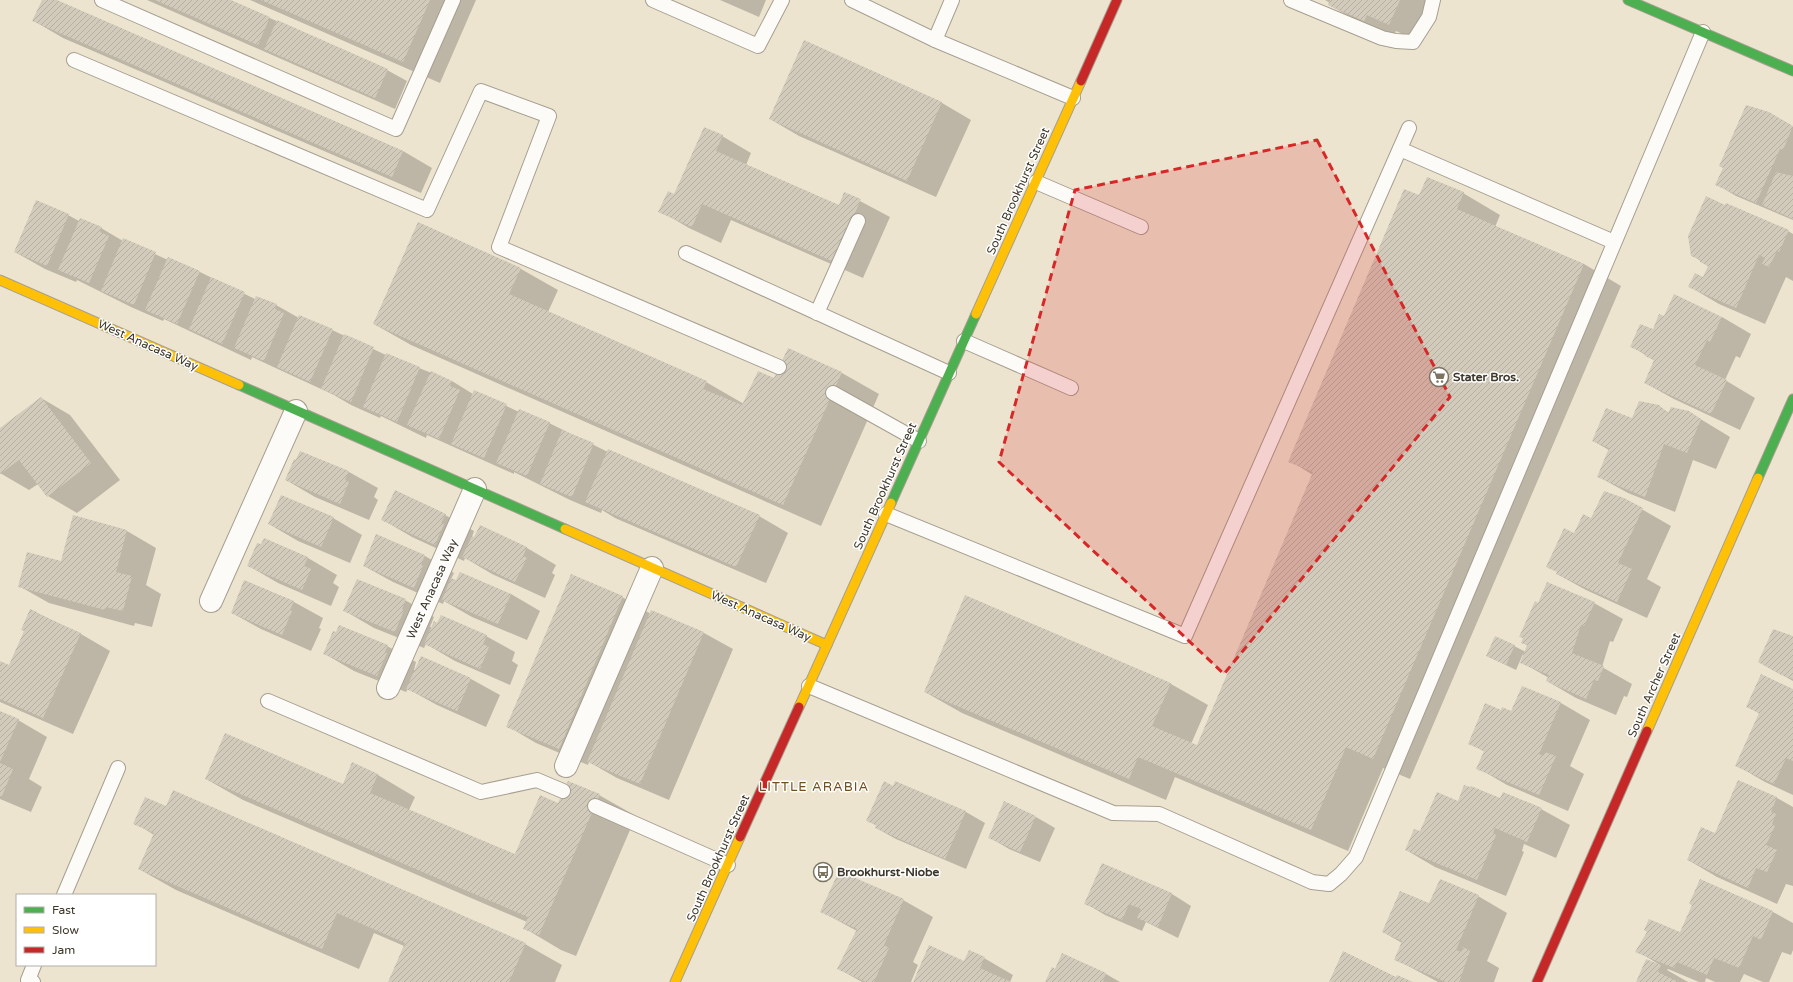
<svg xmlns="http://www.w3.org/2000/svg" width="1793" height="982" font-family="'Varela Round',sans-serif">
  <defs>
    <pattern id="building-hatch" width="6" height="6" patternUnits="userSpaceOnUse"><rect width="6" height="6" fill="#d2cbbb"/><path d="M-1 1l2-2M0 6l6-6M5 7l2-2" fill="none" stroke="#b5afa1"/></pattern>
  </defs>
  <rect width="100%" height="100%" fill="#ede4d0"/>
  <g fill="#0003">
    <path d="M43,0h12l348,151 29,17 -11,25 -358,-155 -29,-17z"/>
    <path d="M147,0h82l158,70 20,11 -12,28z"/>
    <path d="M250,0h226l-36,83z"/>
    <path d="M720,0h46l-7,17z"/>
    <path d="M1325,0h112l-19,41 -22,-10 -3,6 -35,-16 -29,-16 1,-2z"/>
    <path d="M804,42l138,61 29,17 -35,77 -137,-61 -29,-17z"/>
    <path d="M1768,113l25,14v93l-57,-24 -20,-12z"/>
    <path d="M722,136l29,17 -5,12 93,41 6,-13 45,24 -27,61 -132,-58 -10,23 -32,-15 -29,-17z"/>
    <path d="M1463,193l37,22 -5,12 89,37 37,22 -211,493 -27,-11 -35,83 -173,-74 -9,23 -204,-87 -37,-21 246,-8 37,21 -17,39 7,2 115,-271 -23,-14 130,-265z"/>
    <path d="M68,215l11,6 22,7 22,13 1,-1 44,20 1,-1 31,13 55,27 21,6 23,13 33,12 54,25 66,26 21,13 1,-3 45,21 30,11 59,29 151,64 29,17 -22,50 -151,-65 -13,-8 -1,3 -31,-13 -56,-28v2l-87,-39 -1,3 -45,-22 -1,2 -29,-13 -17,-10 -82,-38 -1,3 -87,-41 -1,2 -32,-14 -54,-27 -1,2 -31,-13 -30,-17z"/>
    <path d="M419,224l102,45 37,21 -10,22 158,70 38,22 31,-25 13,-30 54,24 37,21 -58,132 -410,-181 -37,-21z"/>
    <path d="M1788,231l5,3v47l-7,-4 -21,47 -46,-20 -29,-17 14,-9 5,-11 -17,-12z"/>
    <path d="M1722,317l29,17 -11,24 -4,-2 -11,24 30,18 -15,32 -66,-31 -29,-16 10,-22 -24,-15 22,-15 11,-13z"/>
    <path d="M41,398l29,17 50,65 -43,33 -29,-17 -10,-12 -9,6 -29,-17v-44z"/>
    <path d="M1659,406l10,7 20,-1 41,25 -14,32 -23,-9 -18,52 -47,-19 -29,-16 10,-27 -16,-9z"/>
    <path d="M300,452l49,20 29,16 -4,9 4,3 -9,20 -54,-23 -29,-17z"/>
    <path d="M1624,499l47,27 -24,53 14,8 -14,31 -61,-28 -29,-16 18,-40 17,-15z"/>
    <path d="M445,515l29,16 -2,6 3,2 5,-12 47,21 29,17 -4,8 3,2 -10,23 -53,-24 -27,-16 -1,3 -52,-24 -29,-17z"/>
    <path d="M74,517l53,14 29,17 -10,37 15,9 -9,33 -17,-4 -1,3 -85,-23 -30,-17 43,-23z"/>
    <path d="M333,518l29,17 -12,28 -52,-22 -29,-17z"/>
    <path d="M376,535l49,21 29,17 -3,6 60,15 29,17 -13,29 -55,-23 -28,-16 -1,3 -50,-22 -29,-16z"/>
    <path d="M265,539l43,19 29,17 -4,8 6,4 -8,19 -53,-23 -29,-17z"/>
    <path d="M245,581l49,21 29,16 -4,10 2,1 -10,22 -50,-22 -29,-16z"/>
    <path d="M622,597l29,17 1,-3 52,22 29,16 -64,151 -52,-22 -28,-16 -1,3 -52,-22 -29,-17z"/>
    <path d="M405,600l29,17 -4,10 3,1 53,8 29,16 -3,9 6,4 -8,20 -55,-24 -29,-17 -2,4 -50,-20 -29,-17z"/>
    <path d="M1594,603l29,16 -10,23 -3,-1 -8,26 30,17 -5,13 -3,-1 -8,19 -40,-17 -29,-17 2,-3 -28,-16 3,-7 -1,-1 -7,16 -29,-14 27,-10 12,6 2,-6 -6,-4 16,-38z"/>
    <path d="M31,610l50,24 29,17 -37,83 -73,-32v-40l9,4 16,-36z"/>
    <path d="M1793,637v44l-34,-19z"/>
    <path d="M387,646l29,16 -2,8h2l55,9 29,16 -14,32 -49,-22 -29,-16 -2,3 -52,-21 -29,-17z"/>
    <path d="M1523,687l38,16 29,17 -20,46 14,8 -16,37 -61,-26 -29,-17 7,-16 -16,-9 32,-32 11,2z"/>
    <path d="M1793,690v105l-28,-13 -29,-17 24,-51 -13,-8z"/>
    <path d="M0,712l18,8 29,17 -18,42 13,8 -11,25 -31,-13z"/>
    <path d="M352,764l26,11 37,22 -6,13 107,46 43,-52 40,-9 37,21 -60,140 -15,-6 -37,-22 3,-6 -284,-122 -37,-21 137,6z"/>
    <path d="M1739,781l38,17 16,9v79l-7,-2 -9,20 -60,-27 -29,-17 27,-26z"/>
    <path d="M894,787l72,25 19,11 -19,46 -70,-30 -20,-11 1,-2 -9,-5z"/>
    <path d="M1458,802l83,7 29,16 -14,33 -32,-14 -2,7 2,1 -18,44 -71,-29 -29,-17 15,-18z"/>
    <path d="M1036,817l19,11 -15,34 -31,-13 -20,-12z"/>
    <path d="M135,823l390,121 37,21 -7,17h-166l15,-36 -30,-13 -15,36 -183,-79 -37,-21 15,-34z"/>
    <path d="M1700,881l73,31 20,11v27l-2,5 -9,-3 -13,30h-6l-19,-8 -4,8h-25l-9,-4 -1,4h-6l-31,-13 -1,1 21,12h-51l23,-17 -23,-14 44,-17 12,-29z"/>
    <path d="M1172,894l19,12 -13,32 -32,-16 -4,9 -37,-16 -20,-12z"/>
    <path d="M1478,896l29,17 -20,48 12,7 -5,14h-56l-43,-23 7,-16 -19,-11 47,-27z"/>
    <path d="M903,900l30,17 -20,45 5,3 -7,17h-49l-23,-13 18,-38 -35,-19z"/>
    <path d="M1062,955l44,19 14,8h-74l9,-12z"/>
    <path d="M984,958l29,17 -3,7h-96l51,-20z"/>
  </g>
  <g fill="url(#building-hatch)">
    <path d="M42,0h15l346,151 -11,26 -360,-156z"/>
    <path d="M155,0h76l39,17 -12,28z"/>
    <path d="M261,0h169l-27,62z"/>
    <path d="M1330,0h70l-11,25 -22,-10 -3,6 -36,-16z"/>
    <path d="M277,20l111,49 -13,29 -111,-49z"/>
    <path d="M804,40l138,62 -35,79 -138,-62z"/>
    <path d="M1746,105l23,7 24,14 -10,24 -3,-1 -24,54 -41,-18 8,-17 -4,-2z"/>
    <path d="M704,127l19,8 -7,16 123,54 5,-13 17,7 -27,63 -132,-58 -10,23 -34,-15 10,-21 6,3z"/>
    <path d="M1776,172l17,4v43l-31,-14z"/>
    <path d="M1427,177l37,15 -7,17 127,55 -211,495 -27,-12 -35,83 -173,-73 -9,22 -205,-87 41,-97 206,88 -19,43 45,19 116,-273 -25,-10 116,-273 15,6z"/>
    <path d="M1706,196l19,9 1,-2 63,27 -10,22 -2,-1 -8,16 -7,-3 3,-6 -6,-3 -23,53 -48,-21 7,-14 8,4 5,-11 -8,-4 1,-2 -10,-4 -3,-20z"/>
    <path d="M36,200l33,14 -22,52 -33,-14z"/>
    <path d="M80,218l22,9 -2,5 9,4 -20,47 -31,-13z"/>
    <path d="M418,222l103,46 -12,26 198,87 -4,8 39,16 16,-34 16,7 14,-30 54,24 -59,133 -410,-181z"/>
    <path d="M123,238l33,14 -22,53 -33,-14z"/>
    <path d="M168,257l32,14 -23,53 -32,-14z"/>
    <path d="M211,277l34,15 -23,52 -33,-15z"/>
    <path d="M1674,294l48,23 -12,25 -3,-2 -12,25 32,15 -16,34 -67,-31 10,-23 -9,-4 1,-2 -16,-7 10,-23 13,5 6,-15 5,2z"/>
    <path d="M256,296l21,8 -2,5 9,4 -20,48 -30,-13z"/>
    <path d="M299,315l34,14 -23,53 -33,-15z"/>
    <path d="M344,334l30,13 -23,55 -30,-13z"/>
    <path d="M386,353l34,14 -23,55 -34,-15z"/>
    <path d="M431,371l21,10 -2,5 10,4 -21,49 -32,-14z"/>
    <path d="M474,390l33,14 -23,54 -33,-14z"/>
    <path d="M41,397l50,66 -44,34 -28,-37 -19,14v-46z"/>
    <path d="M1639,401l20,4 9,8 3,-6 18,4 12,8 -14,34 -23,-9 -19,53 -48,-20 12,-29 -17,-7 14,-33 26,10z"/>
    <path d="M519,409l31,13 -23,54 -31,-13z"/>
    <path d="M562,430l32,13 -22,54 -32,-13z"/>
    <path d="M608,449l152,66 -24,52 -151,-65z"/>
    <path d="M300,451l49,20 -4,9 4,2 -9,22 -55,-24 9,-21 2,1z"/>
    <path d="M395,490l51,24 -5,9 3,1 -9,21 -54,-25z"/>
    <path d="M1604,491l20,7 19,10 -25,55 14,6 -15,33 -61,-28 1,-2 -11,-5 18,-39 10,5 9,-19 8,4z"/>
    <path d="M281,495l53,22 -13,30 -53,-23z"/>
    <path d="M73,515l54,15 -11,42 16,4 -9,35 -17,-4 -1,3 -87,-23 9,-35 34,9z"/>
    <path d="M480,525l47,22 -4,9 4,2 -12,24 -53,-25 10,-21 2,1z"/>
    <path d="M376,534l49,21 -4,10 2,1 -9,22 -51,-22z"/>
    <path d="M264,538l44,19 -4,9 7,3 -9,21 -55,-24 10,-23 4,1z"/>
    <path d="M460,572l51,22 -13,30 -56,-24 9,-22 5,2z"/>
    <path d="M571,574l52,22 -64,153 -53,-22z"/>
    <path d="M357,579l49,20 -4,10 2,1 -9,22 -52,-21z"/>
    <path d="M244,580l50,21 -4,9 2,1 -10,24 -51,-22z"/>
    <path d="M1547,582l48,20 -11,24 -3,-1 -9,28 32,13 -6,15 -4,-1 -8,19 -40,-18 3,-6 -29,-12 7,-18 -6,-2 2,-5 -4,-1 16,-36 3,2z"/>
    <path d="M30,609l7,3 -1,1 45,20 -38,85 -43,-19v-38l9,4 15,-34 -3,-1z"/>
    <path d="M651,610l53,22 -64,152 -53,-22z"/>
    <path d="M441,615l46,20 -4,9 6,3 -9,22 -56,-25 10,-23 3,2z"/>
    <path d="M339,625l49,20 -3,7 2,1 -10,23 -54,-22 10,-23 3,1z"/>
    <path d="M1773,629l20,7v43l-12,-4 -23,-13z"/>
    <path d="M1495,636l20,9 -9,20 -20,-9z"/>
    <path d="M421,656l50,22 -14,33 -51,-22z"/>
    <path d="M1761,674l32,15v72l-7,-3 -12,26 -39,-18 24,-53 -13,-6z"/>
    <path d="M1522,686l39,16 -22,52 4,2 2,-4 11,4 -17,39 -63,-26 8,-18 -16,-7 17,-41 16,7 1,-3 9,4z"/>
    <path d="M0,711l19,8 -19,43z"/>
    <path d="M225,733l118,51 9,-22 26,12 -8,19 145,61 25,-59 18,8 10,-22 32,13 -61,141 -16,-6 5,-12 -323,-138z"/>
    <path d="M0,763l13,6 -11,27h-2z"/>
    <path d="M1738,780l39,17 -6,15 5,2 -4,10 3,2 -9,19 11,5 -10,22 -11,-4 -8,20 -61,-28 14,-33 14,6z"/>
    <path d="M884,781l9,5 2,-5 71,30 -21,48 -70,-31 1,-3 -10,-4z"/>
    <path d="M1464,785l6,2 1,-1 29,12 3,-6 39,16 -15,34 -32,-14 -2,5 3,2 -19,45 -72,-30 9,-21 6,2 17,-39 21,9z"/>
    <path d="M173,790l353,153 -17,39h-121l17,-39 -68,-30 -15,36 -184,-80 16,-36 -21,-9 12,-27 21,9z"/>
    <path d="M1004,801l32,15 -16,36 -32,-14z"/>
    <path d="M1102,863l70,30 -14,34 -21,-9 4,-9 -12,-5 -7,16 -38,-16z"/>
    <path d="M839,871l65,28 -20,46 5,3 -15,34h-8l-29,-13 20,-40 -37,-17z"/>
    <path d="M1440,879l39,16 -23,55 5,2 2,-5 7,4 -11,31h-13l-52,-22 8,-19 -20,-9 18,-41 29,12z"/>
    <path d="M1700,879l73,32 -12,29 -8,-4 -14,32 -25,-10 -7,17 -30,-13 -3,6 -39,-16 12,-20 -3,-2 5,-11 31,13 12,-27 -3,-1z"/>
    <path d="M929,945l35,16 5,-11 16,7 -5,11 31,14h-98z"/>
    <path d="M1343,951l53,26 1,-2 16,7h-84z"/>
    <path d="M1062,953l44,20 -3,9h-58l7,-15 3,2z"/>
    <path d="M1646,959l15,6 -3,7 20,10h-42z"/>
  </g>
  <g fill="none" stroke-linecap="round" stroke-linejoin="round">
    <g stroke="#a69f90" stroke-width="16">
      <g id="lane">
        <path d="M102,0l294,129 57,-129"/>
        <path d="M653,0l105,46 24,-46"/>
        <path d="M852,0l83,40"/>
        <path d="M952,0l-17,40 138,58"/>
        <path d="M1291,0l91,38 14,3 17,1 16,-25 4,-17"/>
        <path d="M74,60l353,150 54,-119 68,25 -50,131 280,120"/>
        <path d="M1400,149l214,93"/>
        <path d="M1036,182l105,45"/>
        <path d="M686,253l263,120"/>
        <path d="M817,313l41,-92"/>
        <path d="M964,341l107,47"/>
        <path d="M833,393l86,48"/>
        <path d="M886,514l299,122 224,-508"/>
        <path d="M809,686l304,127 46,1 153,68 17,2 12,-10 15,-17 347,-825"/>
        <path d="M268,701l213,91 56,-12 26,11"/>
        <path d="M595,806l133,59"/>
        <path d="M64,895l54,-127"/>
        <path d="M33,982l-5,-2 6,-15"/>
      </g>
    </g>
    <g stroke="#a69f90" stroke-width="24">
      <g id="street">
        <path d="M211,601l85,-190"/>
        <path d="M388,688l87,-199"/>
        <path d="M566,766l86,-198"/>
      </g>
    </g>
    <g stroke="#a69f90" stroke-width="11">
      <g id="fast">
        <path d="M1628,0l165,71"/>
        <path d="M239,385l326,144"/>
        <path d="M1758,478l35,-79"/>
        <path d="M891,503l85,-189"/>
      </g>
    </g>
    <g stroke="#a69f90" stroke-width="11">
      <g id="slow">
        <path d="M0,280l239,105"/>
        <path d="M976,314l105,-233"/>
        <path d="M565,529l262,116"/>
        <path d="M799,707l92,-204"/>
        <path d="M1647,731l111,-253"/>
        <path d="M675,982l65,-145"/>
      </g>
    </g>
    <g stroke="#a69f90" stroke-width="11">
      <g id="jam">
        <path d="M1081,81l36,-81"/>
        <path d="M740,837l59,-130"/>
        <path d="M1537,982l110,-251"/>
      </g>
    </g>
    <use href="#lane" stroke="#fcfbf8" stroke-width="14"/>
    <use href="#street" stroke="#fcfbf8" stroke-width="22"/>
    <use href="#fast" stroke="#4caf50" stroke-width="9"/>
    <use href="#slow" stroke="#ffc107" stroke-width="9"/>
    <use href="#jam" stroke="#c62828" stroke-width="9"/>
  </g>
  <path fill="#d62828" fill-opacity="0.2" stroke="#d62828" stroke-width="3" stroke-dasharray="8 5" stroke-linejoin="round" d="M1317,140l133,257 -226,277 -225,-212 76,-272z"/>
  <defs>
    <g id="supermarket-ring" transform="scale(1)"><circle r="9.5" fill="#fff" stroke="#7b7463" stroke-width="1.5"/><path d="M-6-5.5h2.5l.6 2H6L4.5 2H-2.5L-4.4-4H-6ZM-1.5 3.2a1.3 1.3 0 1 0 .1 0ZM3 3.2a1.3 1.3 0 1 0 .1 0Z" fill="#7b7463"/></g>
    <g id="bus-ring" transform="scale(1)"><circle r="9.5" fill="#fff" stroke="#7b7463" stroke-width="1.5"/><path d="M-5-6H5V4H4V6H2V4H-2V6H-4V4H-5ZM-3.5-4V0h7V-4ZM-3.5 1.2v1.5H-2V1.2ZM2 1.2v1.5H3.5V1.2Z" fill="#7b7463"/></g>
  </defs>
  <g fill-rule="evenodd">
    <use href="#supermarket-ring" x="1439" y="377"/>
    <use href="#bus-ring" x="823" y="872"/>
  </g>
  <g text-anchor="middle" dominant-baseline="central" stroke-width="3" stroke-linejoin="round" paint-order="stroke">
    <g font-size="12" fill="#3d3729" stroke="#fff">
      <text transform="translate(1018 191) rotate(-66)">South Brookhurst Street</text>
      <text transform="translate(148 345) rotate(24)">West Anacasa Way</text>
      <text transform="translate(885 486) rotate(-66)">South Brookhurst Street</text>
      <text transform="translate(432 589) rotate(-66)">West Anacasa Way</text>
      <text transform="translate(761 616) rotate(24)">West Anacasa Way</text>
      <text transform="translate(1654 685) rotate(-66)">South Archer Street</text>
      <text transform="translate(718 858) rotate(-66)">South Brookhurst Street</text>
    </g>
    <g font-size="12" font-weight="bold" fill="#3d3729" stroke="#fff" text-anchor="start">
      <text x="1453" y="377">Stater Bros.</text>
      <text x="837" y="872">Brookhurst-Niobe</text>
    </g>
    <g font-size="13" letter-spacing="1" fill="#724d1d" stroke="#fff">
      <text x="814" y="787">LITTLE ARABIA</text>
    </g>
  </g>
  <rect x="16" y="894" width="140" height="72" fill="#ffffff" stroke="#b1afa9"/>
  <rect x="24" y="907" width="20" height="6" fill="#4caf50" stroke="#b1afa9"/>
  <text x="52" y="914" font-size="12" fill="#3d3729">Fast</text>
  <rect x="24" y="927" width="20" height="6" fill="#ffc107" stroke="#b1afa9"/>
  <text x="52" y="934" font-size="12" fill="#3d3729">Slow</text>
  <rect x="24" y="947" width="20" height="6" fill="#c62828" stroke="#b1afa9"/>
  <text x="52" y="954" font-size="12" fill="#3d3729">Jam</text>
</svg>
